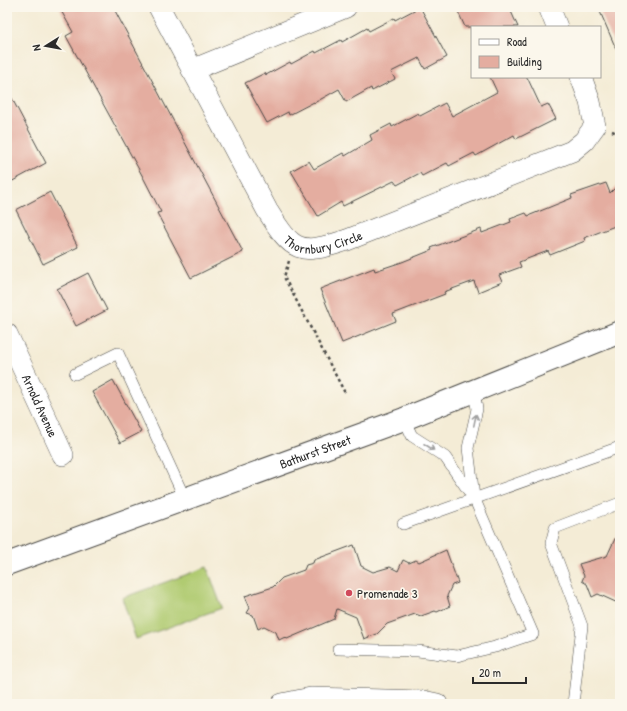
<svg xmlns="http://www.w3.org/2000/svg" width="627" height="711" font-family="'Patrick Hand',sans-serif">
  <rect width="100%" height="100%" fill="#fbf7ec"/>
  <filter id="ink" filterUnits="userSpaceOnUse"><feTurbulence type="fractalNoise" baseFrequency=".025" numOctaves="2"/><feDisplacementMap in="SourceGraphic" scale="8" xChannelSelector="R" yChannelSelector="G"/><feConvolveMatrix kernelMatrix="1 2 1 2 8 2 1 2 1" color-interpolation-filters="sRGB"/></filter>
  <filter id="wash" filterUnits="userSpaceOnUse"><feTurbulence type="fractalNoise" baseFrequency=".012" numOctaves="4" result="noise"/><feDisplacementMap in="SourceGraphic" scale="16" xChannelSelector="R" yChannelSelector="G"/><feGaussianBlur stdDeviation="0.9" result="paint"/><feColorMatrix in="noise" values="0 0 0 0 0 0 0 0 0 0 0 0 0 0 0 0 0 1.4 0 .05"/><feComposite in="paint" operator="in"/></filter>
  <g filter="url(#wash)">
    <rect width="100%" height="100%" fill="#f4ecd6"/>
    <path fill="#b0cb71" stroke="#6e7b4e" d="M207,567l15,41 -86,31 -14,-41z"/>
    <g id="blocks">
      <g fill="#e4ada0">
        <path d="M59,7h54l130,245 -52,26 -34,-65 4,-1 -18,-35 -77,-141 7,-4z"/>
        <path d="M420,7l27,50 -22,12 -6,-11 -28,14 4,7 -23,12 -1,-3 -25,14 -7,-13 -25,14v-1l-25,13 -1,-3 -21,11 -22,-40 20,-10 1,2 24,-13 1,2 24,-13 1,2 25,-13 1,2 25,-14 2,3 25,-13 1,2z"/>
        <path d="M456,7h53l9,20h-53z"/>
        <path d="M598,7h22v51z"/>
        <path d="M490,77h37l14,30 7,-3 8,15 -40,20 -2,-4 -38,21 -2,-3 -25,13 -2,-3 -25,13 -2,-3 -23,12 -3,-4 -51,25 -2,-4 -23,14 -27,-45 18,-10 5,8 29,-16 2,3 27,-16 -2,-5 21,-11 1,3 26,-14 2,3 25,-13 7,13 45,-24z"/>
        <path d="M7,89l39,74 -39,21z"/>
        <path d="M606,183l4,10 10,-10v41l-36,14 1,3 -35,14 -2,-4 -29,11 2,5 -22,8 3,7 -24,10 -4,-11 -30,11 1,2 -52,20 3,7 -54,22 -22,-54 54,-21 1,3 27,-9 30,-12 -1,-2 50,-19 1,4 29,-11 -1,-3 16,-6 2,3 44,-18 -1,-3z"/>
        <path d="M50,192l28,55 -35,17 -27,-54z"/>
        <path d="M88,273l19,37 -31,16 -19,-37z"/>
        <path d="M113,380l28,52 -21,11 -28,-51z"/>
        <path d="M620,528v76l-22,-10 -6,3 -5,-13 -5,-3 2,-5 -5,-12 28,-8z"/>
        <path d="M354,545l7,21 12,6 17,-5 8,4 5,-11 6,3 7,-3 3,2 27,-12 12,33 -6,2 -5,11 3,10 -13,6 -2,-1 -14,5 -6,-2 -28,10 -10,10 -13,5 -8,-22 -19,-8 -3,10 -47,20 -2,-2 -6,3 -3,-8 -12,-6 -6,3 -5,-14 -6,-2 3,-5 -5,-12 28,-9 9,-9 22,-8 2,-5 7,-2 1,-3z"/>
      </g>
    </g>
  </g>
  <g filter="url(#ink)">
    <use href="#blocks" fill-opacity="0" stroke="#494845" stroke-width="1"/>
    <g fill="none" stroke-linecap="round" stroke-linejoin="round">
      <g stroke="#494845" stroke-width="12">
        <g id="lane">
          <path d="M75,374l43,-21 67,146"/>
          <path d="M474,392l3,17 -9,39 6,49"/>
          <path d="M403,524l217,-77"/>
          <path d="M338,649l80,2 39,5 38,-9 38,-13 -58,-134 -30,-43 -33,-21 -8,-17"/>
          <path d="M573,704l9,-78 -31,-83 4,-15 65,-25"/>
        </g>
      </g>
      <g stroke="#494845" stroke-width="22">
        <g id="street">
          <path id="s1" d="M159,7l108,203c26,42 32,46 80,30l225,-89 12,-10 11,-15 -5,-24 -9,-25"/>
          <path d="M549,7l8,20"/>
          <path d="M192,70l154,-63"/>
          <path id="s2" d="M7,334l56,121"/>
          <path d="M282,704l29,-6 112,3 14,3"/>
        </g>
      </g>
      <g stroke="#494845" stroke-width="24">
        <g id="secondary">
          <path id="s3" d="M7,564l397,-145 216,-87"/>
        </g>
      </g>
      <g stroke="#494845" stroke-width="2.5" stroke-dasharray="3 3" stroke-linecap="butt">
        <path d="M612,131l8,3"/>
        <path d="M289,261l-5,16 61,116"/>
      </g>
      <use href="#lane" stroke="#fff" stroke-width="11"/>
      <use href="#street" stroke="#fff" stroke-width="21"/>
      <use href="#secondary" stroke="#fff" stroke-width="22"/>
    </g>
    <defs><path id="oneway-shaft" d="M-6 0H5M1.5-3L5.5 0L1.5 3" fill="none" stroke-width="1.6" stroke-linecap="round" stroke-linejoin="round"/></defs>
    <g stroke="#a0a0a0">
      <use href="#oneway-shaft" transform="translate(475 420) rotate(-78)"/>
      <use href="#oneway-shaft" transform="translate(429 447) rotate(33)"/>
    </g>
  </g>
  <circle fill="#d1495b" stroke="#fbf7ec" stroke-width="1.5" cx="349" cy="593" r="4"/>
  <g text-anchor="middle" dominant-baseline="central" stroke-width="3.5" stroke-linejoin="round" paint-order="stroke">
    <g font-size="13" fill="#2b2b2b" stroke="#fbf7ec">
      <text stroke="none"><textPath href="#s1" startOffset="304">Thornbury Circle</textPath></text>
      <text stroke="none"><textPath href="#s2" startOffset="79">Arnold Avenue</textPath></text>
      <text stroke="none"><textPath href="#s3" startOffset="328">Bathurst Street</textPath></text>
    </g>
    <g font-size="13" fill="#2b2b2b" stroke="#fbf7ec" text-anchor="start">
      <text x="357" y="593">Promenade 3</text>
    </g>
  </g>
  <rect width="627" height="711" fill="none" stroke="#fbf7ec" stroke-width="24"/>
  <rect x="471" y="26" width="130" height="52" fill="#fbf7ec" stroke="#a8a59f"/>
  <rect x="479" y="39" width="20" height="6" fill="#ffffff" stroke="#a8a59f"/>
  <text x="507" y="46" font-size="12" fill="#2b2b2b">Road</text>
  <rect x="479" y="56" width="20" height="12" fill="#e4ada0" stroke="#a8a59f"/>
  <text x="507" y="66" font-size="12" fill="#2b2b2b">Building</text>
  <g transform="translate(46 46) rotate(259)" stroke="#fbf7ec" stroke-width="3" paint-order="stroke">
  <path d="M0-3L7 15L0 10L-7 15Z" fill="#2b2b2b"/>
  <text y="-6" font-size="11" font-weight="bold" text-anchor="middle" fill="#2b2b2b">N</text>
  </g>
  <path d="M473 677v6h53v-6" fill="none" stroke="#2b2b2b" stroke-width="2"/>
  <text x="479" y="677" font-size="12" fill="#2b2b2b" stroke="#fbf7ec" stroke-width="3" paint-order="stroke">20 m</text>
</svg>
